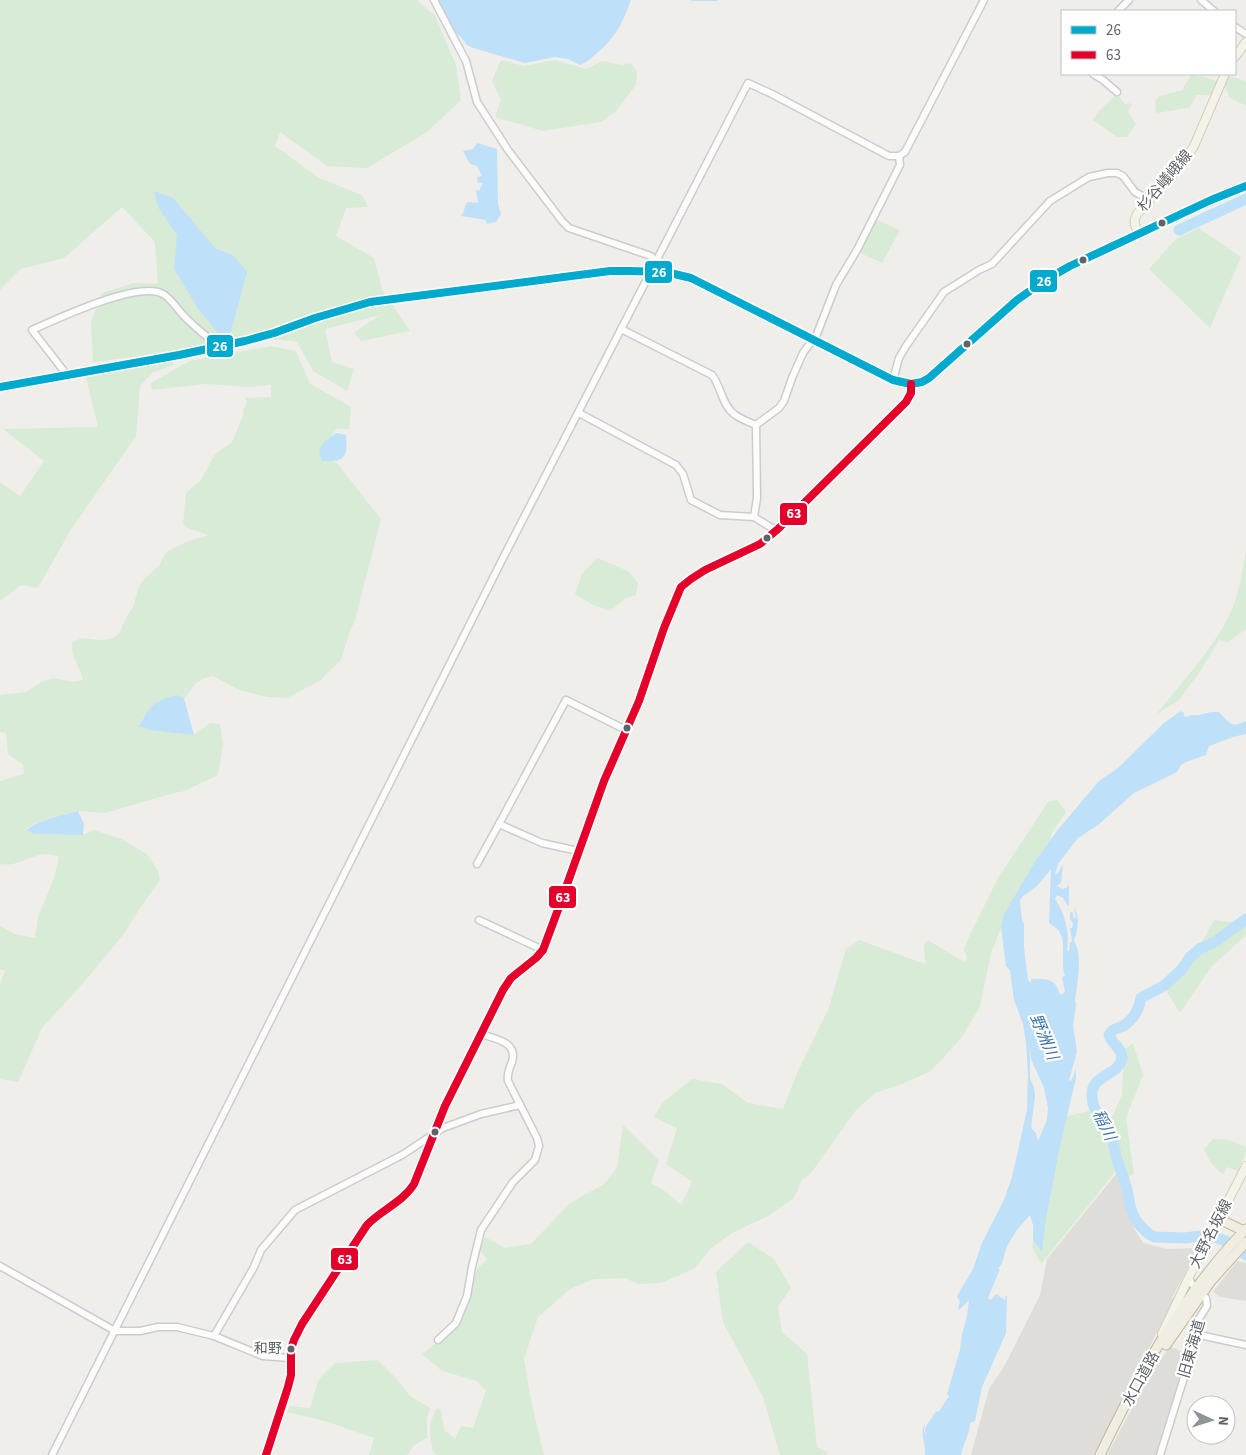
<svg xmlns="http://www.w3.org/2000/svg" width="1246" height="1455" font-family="'Source Sans 3','Noto Sans JP',sans-serif">
  <rect width="100%" height="100%" fill="#efeeea"/>
  <g fill="#dfddda">
    <path d="M1116,1174l19,56 8,13 24,6 31,-1 -26,50 2,1 -27,53 -53,103h-123l18,-66 16,-24 35,-70 7,-36z"/>
    <path d="M1237,1261l9,2v38l-26,-4 -7,-5z"/>
    <path d="M1170,1346l17,8 -3,16 -26,85h-51l42,-78z"/>
  </g>
  <g fill="#d8ebd6">
    <path d="M0,0h417l18,16 21,49 5,35 -34,32 -60,36 -40,-2 -47,-34 -5,14 44,32 43,17 6,12 -22,1 -10,28 38,22 8,31 28,42 -49,10 -7,-9 27,-17 -56,14 7,33 22,7 -7,22 -34,-20 -16,-29 -25,-3 -99,13v13l-21,8 -12,13 -4,50 -66,95 -32,57 -17,-3 -21,16v-119l20,14 24,-35 -41,-32 95,-2 -13,-54 66,-18 -58,7 -2,-40 11,-29 32,-10 24,1 -3,-42 -33,-35 -58,51 -43,11 -21,21z"/>
    <path d="M501,60l23,6 31,-6 31,9 16,-8 20,4 8,-2 7,8 -1,14 -20,26 -15,11 -58,9 -48,-14 6,-17 -9,-19z"/>
    <path d="M1192,74l25,7 -4,14h-16l-8,13 -33,5 -1,-13 5,-4 23,-6 1,-4z"/>
    <path d="M1227,77h7l12,5v24l-17,-9 -5,-15z"/>
    <path d="M1117,94l8,10 4,-1 3,2 -4,6 8,13 -9,13h-10l-24,-17 6,-9z"/>
    <path d="M877,220l23,10 -18,33 -24,-11z"/>
    <path d="M1199,228l42,29 -31,71 -61,-59 27,-30z"/>
    <path d="M271,346l25,5 14,33 41,23 -2,22h-13l-13,19 3,11 10,3 45,57 -26,101 -5,11 -9,29 -14,13 -6,7 -34,18 -20,-1 -28,-7 -26,-14 -9,2 -8,5 -12,16 -7,-4 -33,21 -5,9 55,10 16,-12 10,1 3,21 -5,30 -33,16 -11,2 -69,20 -27,-2 -28,7 -16,6 -8,5 8,5 49,1 11,-5 28,9 25,15 11,17 2,9 -22,31 -15,24 -38,46 -43,47 -24,54 -18,-3v-95l5,-13 -5,-2v-43l15,8 20,4 3,-21 16,-39 5,-21c-22,-11 -38,12 -59,7v-83l24,-7 -1,-9 -15,-11 -2,-21 -6,-1v-37l26,-3 17,-11 10,-3 21,4 9,-2c-3,-15 -12,-20 -11,-37l9,-5 20,2 10,-1 8,-5 8,-18 6,-9 6,-21 5,-7 15,-13 7,-14 20,-10 22,-7 -18,-6 -7,-5 3,-31 15,-13 14,-26 17,-12 12,-29 -1,-2 4,-9 -2,-4 26,-1v-12l-25,2 -41,-3 -53,6 -1,-7 39,-22z"/>
    <path d="M1246,551v78l-18,13 -9,-2 -18,30 -22,30 -22,14c25,-33 55,-63 73,-100 9,-19 12,-42 16,-63z"/>
    <path d="M597,558l31,13 10,12 -2,12 -10,3 -16,13 -17,-6 -18,-11 7,-20z"/>
    <path d="M1057,800l9,12 -15,22v15l-43,62 -17,42 -11,53 -18,31 -31,34 -29,13 -27,9 -19,17 -45,63 -9,7 -8,18 -26,18 -36,17 -22,16 -15,19 -34,15 -23,1 -13,-6 -31,1 -24,10 -32,28 -14,42 8,46 12,50h-106l-5,-2c-3,-19 -6,-28 4,-45l4,2 3,20 11,9 6,-13 12,2 13,-37 -9,-10 -35,-10 -20,-17 34,-27 12,-26 9,-32 10,-10 -8,-9 6,-13 20,11 26,-4 39,-41 34,-19 13,-16 6,-43 36,35 -8,23 15,9 15,13 11,-23 -26,-18 11,-36 -23,-11 9,-15 29,-23 30,5 26,19 35,6 14,-36 31,-63 18,-61 13,-9 66,24 -1,-20 4,-4 36,22 3,-4 -3,-9 5,-12 29,-59 50,-76z"/>
    <path d="M1214,920l15,2h17v13l-35,32 -31,46 -13,-21 2,-17 24,-16z"/>
    <path d="M1133,1043l10,32 -17,43 8,56 -6,3 -19,-53 13,-29 2,-45z"/>
    <path d="M1089,1111l19,30 7,31 -74,92 -9,-17 15,-73 16,-57z"/>
    <path d="M1213,1139l16,1 17,7v6l-8,18 -11,-4 -4,8 -12,-12 -7,-14z"/>
    <path d="M748,1242l26,17 17,29 -13,19 4,25 25,22 10,93 10,5v3h-47l-17,-58 -40,-75 -7,-50z"/>
    <path d="M378,1360l19,19 13,17 20,12 -3,10v20l-13,7 -7,10h-38l5,-17 -49,-17 -38,-9 3,-6 20,2 9,-29 16,-16z"/>
  </g>
  <g fill="#bfe0f9" fill-rule="evenodd">
    <path d="M435,0h196c-9,24 -15,37 -35,54 -5,4 -10,9 -16,11l-12,-6 -13,-2 -30,6 -52,-15 -6,-3 -7,-9 -10,-8z"/>
    <path d="M477,143l20,6 1,55 3,10 -5,8 -9,2 -1,-4 -25,-4c4,-5 3,-10 7,-14l10,1 -2,-13 3,1 4,-8h-5l-1,-6 5,-1 -5,-10 -7,-2 -7,-13 10,-2z"/>
    <path d="M154,191l19,7 42,50 19,8 13,16 -17,63 -8,3 -23,-28 -25,-41 3,-34 -19,-28z"/>
    <path d="M336,433l10,2c2,21 -1,28 -24,26l-3,-11 6,-9z"/>
    <path d="M177,695l7,4 10,36 -44,-5 -11,-4c11,-21 15,-25 38,-31z"/>
    <path d="M1181,711l3,2v3l3,1 4,-2c9,2 18,-5 28,-3 10,10 11,17 27,9v13l-13,3 -24,9 -3,9 -20,7 -5,3 -4,7 -43,21 -36,32 -20,13 -20,26 -3,10 3,-1 5,-9 -2,19 -4,3 5,3 4,-1 2,-2v2l1,-6v23l-1,1 -5,-8 -6,-3 -2,4c10,14 15,34 12,51l2,2 1,-9 2,-2 -2,-13h2l1,-5 -3,-4v-6l2,-2 2,7h2l-2,-11c6,9 4,23 0,34 9,13 3,44 1,60l1,3 -3,22 4,26 -8,28 2,1 5,-12v9l-16,68 -14,72 -4,34 -9,-12v-15l-3,-10 -13,15 -10,16 -5,17 -4,6h2l-12,29 3,2 5,-6 9,6 1,-5 1,1 -1,37 -24,54 -7,34 -5,2c0,10 -7,21 -9,32h-36c1,-14 -6,-20 0,-32l-1,7 2,6 -1,-8 11,-17 2,1 2,-2 9,-14 -2,-2 13,-44 2,-16 5,-18 2,-16 -10,10 -1,-2 2,-6 -3,-6 16,-27 9,-26 21,-41 9,-25 15,-67 1,-35 -2,-32 -3,-19 -9,-24 -4,-30 -4,-4 -4,-31 -1,-10 3,-11 32,-54 21,-29 30,-36 12,-14 19,-13 46,-45zM1051,869l-2,54c2,2 5,3 7,5 13,11 3,32 9,48l-3,1 3,15 -5,3c-5,-18 -13,-16 -29,-16v4l-3,-3 -4,-33v-23l-2,-4 -2,-20 3,-4 14,-10zM1030,1049l1,10 13,29 4,20 -1,12 -9,21 -2,-8 -5,-5 4,-32 -1,-8 -4,-10z"/>
    <path d="M78,811l6,13 -1,11 -49,-1 -8,-4c15,-11 34,-14 52,-19z"/>
  </g>
  <g fill="none" stroke-linecap="round" stroke-linejoin="round">
    <path stroke="#bfe0f9" stroke-width="2" d="M692,0h25"/>
    <g stroke="#bfe0f9" stroke-width="11">
      <path d="M1179,230l67,-31"/>
      <path d="M1200,1236l-15,2 -30,-1c-9,-3 -20,-16 -23,-25 -3,-7 -3,-15 -5,-22 -3,-11 -7,-22 -11,-33 -1,-6 -2,-13 -4,-19 -6,-15 -21,-26 -20,-44 0,-20 28,-18 30,-37 0,-9 -11,-14 -13,-22 4,-7 7,-6 14,-9 10,-6 16,-17 18,-28l24,-13 17,-16 8,-12 11,-9 14,-6 31,-23"/>
      <path d="M1217,1238l9,3 20,14"/>
    </g>
    <g stroke="#cbcccc" stroke-width="9">
      <g id="minor">
        <path d="M434,0l32,61 11,41 31,48 54,71 7,7 82,28 4,6"/>
        <path d="M1201,0l13,11"/>
        <path d="M1118,11l11,-11"/>
        <path d="M1235,27l11,7"/>
        <path d="M1093,74l10,6 14,12"/>
        <path d="M621,329l91,46c9,11 10,30 22,39 6,5 15,8 22,11"/>
        <path d="M67,375l-35,-45c25,-11 107,-50 131,-36 9,5 16,18 24,25 10,10 21,19 32,27"/>
        <path d="M893,380l6,-22 7,-12 38,-54 35,-22 13,-6 58,-63 39,-24 19,-4h9l6,3 12,16 14,8"/>
        <path d="M579,413l97,52 7,9 8,26 29,15 34,2 18,11 6,1"/>
        <path d="M756,425l23,-17 5,-7 8,-23 11,-25 14,-19 19,-49 21,-35 43,-85 -1,-9"/>
        <path d="M754,517l3,-19 -1,-73"/>
        <path d="M499,824l67,-124 60,30"/>
        <path d="M477,864l22,-40 43,19 36,8"/>
        <path d="M479,920l64,30"/>
        <path d="M0,1266l115,65h25l18,-4h19l37,9 49,20 27,2"/>
        <path d="M1195,1334l51,11"/>
        <path d="M214,1336l40,-69 7,-17 34,-40 107,-55 41,-27 38,-14 39,-9"/>
        <path d="M438,1340l18,-17 11,-27 5,-29 9,-37 32,-48 22,-22 4,-14 -2,-8 -29,-57c-1,-7 1,-12 4,-19 6,-20 -16,-23 -31,-28"/>
        <path d="M52,1455l450,-895 246,-477 24,11 117,62h10l6,-4 79,-152"/>
        <path d="M1160,1455l26,-84 11,-49 10,-16 -1,-8 -15,-15 -2,-6"/>
      </g>
    </g>
    <g stroke="#d7ceb8" stroke-width="10">
      <g id="major">
        <path d="M1235,57l11,-15"/>
        <path d="M1140,234c-6,-8 -7,-12 -3,-20l46,-51 11,-17 31,-72"/>
        <path d="M0,387l179,-32 66,-14 29,-8 41,-15 55,-16 240,-31h20l36,1 25,6 202,102 18,4 11,-2 7,-4 88,-78 30,-21 23,-13 141,-66 35,-14"/>
        <path d="M1162,1334l27,-57 57,-111"/>
        <path d="M266,1455l22,-68 3,-12v-26l3,-9 8,-16 65,-99c14,-15 36,-23 47,-41l31,-78 58,-116 8,-12 25,-20 7,-8 16,-43 45,-126 35,-80 25,-73 17,-41 10,-8 14,-9 55,-26 18,-15 128,-127 5,-9v-9"/>
      </g>
    </g>
    <g stroke="#c8b996" stroke-width="11">
      <g id="highway">
        <path d="M1219,1219l25,12"/>
        <path d="M1166,1345l45,-64 35,-39"/>
        <path d="M1100,1455c38,-79 84,-163 146,-226"/>
      </g>
    </g>
    <use href="#minor" stroke="#fdfcfc" stroke-width="6"/>
    <use href="#major" stroke="#f4f2e9" stroke-width="8"/>
    <use href="#highway" stroke="#f0ede3" stroke-width="9"/>
    <g stroke="#fff" stroke-width="11">
      <path id="bus-1" d="M0,387l179,-32 66,-14 29,-8 41,-15 55,-16 240,-31h20l36,1 25,6 202,102 18,4 11,-2 7,-4 88,-78 30,-21 23,-13 141,-66 35,-14"/>
    </g>
    <g stroke="#fff" stroke-width="11">
      <path id="bus-2" d="M266,1455l22,-68 3,-12v-26l3,-9 8,-16 65,-99c14,-15 36,-23 47,-41l31,-78 58,-116 8,-12 25,-20 7,-8 16,-43 45,-126 35,-80 25,-73 17,-41 10,-8 14,-9 55,-26 18,-15 128,-127 5,-9v-9"/>
    </g>
    <use href="#bus-1" stroke="#00a9ce" stroke-width="8"/>
    <use href="#bus-2" stroke="#e4002b" stroke-width="8"/>
  </g>
  <g fill="#5f6368" stroke="#fff" stroke-width="2">
    <circle cx="1162" cy="223" r="4.5"/>
    <circle cx="1083" cy="260" r="4.5"/>
    <circle cx="967" cy="344" r="4.5"/>
    <circle cx="767" cy="538" r="4.5"/>
    <circle cx="627" cy="728" r="4.5"/>
    <circle cx="435" cy="1132" r="4.5"/>
    <circle cx="291" cy="1349" r="4.5"/>
  </g>
  <g text-anchor="middle" dominant-baseline="central" stroke-width="4.5" stroke-linejoin="round" paint-order="stroke">
    <g font-size="14" fill="#5f6368" stroke="#fff" text-anchor="end">
      <text x="282" y="1349">和野</text>
    </g>
    <g font-size="15" fill="#5f6368" stroke="#fff">
      <text transform="translate(1165 181) rotate(-50)">杉谷嶬峨線</text>
      <text transform="translate(1211 1234) rotate(-63)">大野名坂線</text>
      <text transform="translate(1192 1349) rotate(-74)">旧東海道</text>
      <text transform="translate(1141 1379) rotate(-61)">水口道路</text>
    </g>
    <g font-size="16" font-style="italic" fill="#4174aa" stroke="#fff">
      <text transform="translate(1044 1037) rotate(67)">野洲川</text>
      <text transform="translate(1104 1125) rotate(64)">稲川</text>
    </g>
  </g>
  <g stroke="#fff" stroke-width="2">
    <rect x="644" y="260" width="29" height="24" rx="5" fill="#00a9ce"/>
    <rect x="1029" y="269" width="29" height="24" rx="5" fill="#00a9ce"/>
    <rect x="206" y="334" width="28" height="24" rx="5" fill="#00a9ce"/>
    <rect x="779" y="502" width="29" height="24" rx="5" fill="#e4002b"/>
    <rect x="548" y="885" width="29" height="24" rx="5" fill="#e4002b"/>
    <rect x="330" y="1247" width="29" height="24" rx="5" fill="#e4002b"/>
  </g>
  <g font-size="14" text-anchor="middle" font-weight="bold" fill="#fff">
    <text x="659" y="277">26</text>
    <text x="1044" y="286">26</text>
    <text x="220" y="351">26</text>
    <text x="794" y="518">63</text>
    <text x="563" y="902">63</text>
    <text x="345" y="1264">63</text>
  </g>
  <rect x="1061" y="10" width="175" height="65" fill="#ffffff" stroke="#bfc1c3"/>
  <rect x="1071" y="26" width="25" height="8" fill="#00a9ce" stroke="#bfc1c3"/>
  <text x="1106" y="35" font-size="15" fill="#5f6368">26</text>
  <rect x="1071" y="51" width="25" height="8" fill="#e4002b" stroke="#bfc1c3"/>
  <text x="1106" y="60" font-size="15" fill="#5f6368">63</text>
  <g transform="translate(1211 1420) rotate(94)"><circle r="24" fill="#ffffff" stroke="#bfc1c3"/>
  <path d="M0-4L9 19L0 12L-9 19Z" fill="#919496"/>
  <text y="-8" font-size="14" font-weight="bold" text-anchor="middle" fill="#5f6368">N</text>
  </g>
</svg>
